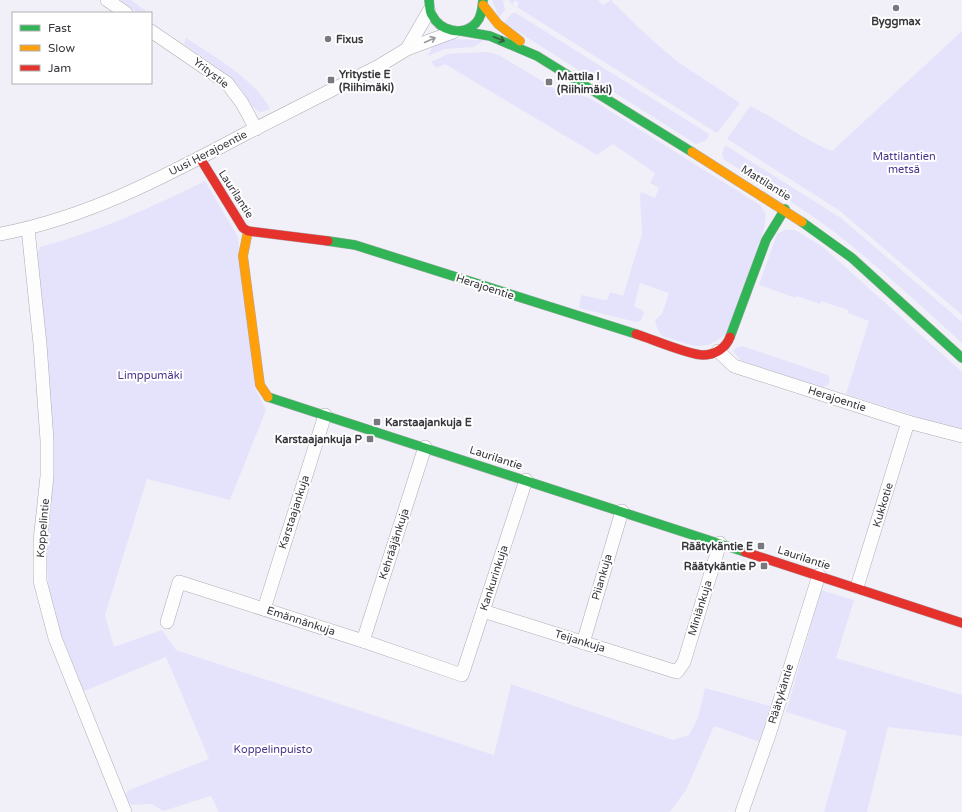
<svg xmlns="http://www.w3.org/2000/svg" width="962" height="812" font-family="'Varela Round',sans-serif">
  <rect width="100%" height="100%" fill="#f1f0f8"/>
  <g fill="#e5e3fb">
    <path d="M120,0h11l18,13h-11z"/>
    <path d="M492,0h11l2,10 -6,7z"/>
    <path d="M509,0h89l5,5 8,-5 29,29 35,31 65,43 -23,30 -200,-126 2,-4 -4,-3 -3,5z"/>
    <path d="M512,13h4l193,121c0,7 -7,8 -13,10l-192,-121z"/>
    <path d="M962,31v284l-122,-104 -113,-72 23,-33c28,13 53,34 82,45z"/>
    <path d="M186,38c28,19 68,40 84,71l-8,3c-12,-2 -16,-19 -24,-27 -15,-16 -36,-28 -54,-41z"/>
    <path d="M448,39l36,1 -10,7 -30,2 -16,7 6,-13z"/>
    <path d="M486,52l13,3 56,34 3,-4 33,14 169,106 6,9 -2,16 -37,103c-26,22 -35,11 -65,3l-5,-8 -2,-8 7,-6 7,-21 -29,-10 -6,23 8,4 2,3 -3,7 -5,2 -57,-14 2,-13 23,5h3l3,-8 13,4 19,-62 -2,-38 1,-4 14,6 4,-10 -9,-5 5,-10 -42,-29 -16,11 -152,-91 -9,4 -5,-6 17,-8z"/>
    <path d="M725,145l116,73 121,104v21c-42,-38 -84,-77 -129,-112 -35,-26 -73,-49 -110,-72l-1,-5z"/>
    <path d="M205,181l33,56 17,151 11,22 -36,90 -83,-21 -42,136 9,32 48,-17 14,20 318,105 17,-71 162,56 16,-5 9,-17 7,-30 65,18 -10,36 -46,-16 -28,64 -16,22h-451l-8,-16 -48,15 -11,-7 -25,1 -3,-10 5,-5 80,-31 -43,-102 -84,35 -17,-42 -16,-55 -3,-40 4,-52 -4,-142 -8,-108 2,-6c60,-16 110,-39 165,-66z"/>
    <path d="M785,230h10l28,17 139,125v59l-116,-37 23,-73 -21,-8v-3l-27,-9 -1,3 -23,-8 -1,2 -37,-13 18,-51z"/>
    <path d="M742,346l80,27 7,3 1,4 -2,5 -7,3 -81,-28 -7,-9 4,-4z"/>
    <path d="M821,590l33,10 -18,58 126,37v41l-74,-9 -21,85h-43l23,-81 -61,-19z"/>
  </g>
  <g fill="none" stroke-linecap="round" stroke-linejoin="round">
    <g stroke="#adacb2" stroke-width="14">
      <g id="street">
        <path d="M107,0l19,13"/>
        <path d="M151,31l76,52 15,20 14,26"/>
        <path d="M407,49l22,-38"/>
        <path d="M28,229l12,115 7,96v36l-7,65v40l15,57 70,174"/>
        <path d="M0,234c87,-16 166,-58 243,-99 45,-23 91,-46 136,-69l28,-17 46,-17"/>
        <path d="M718,351l16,15 174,56 54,14"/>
        <path d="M857,587l51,-165"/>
        <path d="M264,609l61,-194"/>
        <path d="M483,611l194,61 7,-10 36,-119"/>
        <path d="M167,622l12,-40 184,59 99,34 64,-195"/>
        <path d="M363,641l62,-194"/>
        <path d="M583,643l39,-132"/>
        <path d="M742,812l28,-80 49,-157"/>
      </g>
    </g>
    <g stroke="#adacb2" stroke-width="10">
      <g id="fast">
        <path d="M429,0c1,5 0,11 3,15 8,16 31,22 44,8 6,-6 6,-15 7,-23"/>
        <path d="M461,31l29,5 47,20 155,96"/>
        <path d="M802,222l50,36 110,100"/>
        <path d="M328,241l27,4 281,89"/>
        <path d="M730,337l36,-97 19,-31"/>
        <path d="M268,397l477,155"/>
      </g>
    </g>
    <g stroke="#adacb2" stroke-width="10">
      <g id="slow">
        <path d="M483,5l15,19 22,17"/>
        <path d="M692,152l110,70"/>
        <path d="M248,231l-5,25 17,129 8,12"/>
      </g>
    </g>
    <g stroke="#adacb2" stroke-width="10">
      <g id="jam">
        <path d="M200,158l43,70 5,3 80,10"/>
        <path d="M636,334c16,5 53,21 67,21 12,0 23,-7 27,-18"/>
        <path d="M745,552l217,71"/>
      </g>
    </g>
    <use href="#street" stroke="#fdfdfe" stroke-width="13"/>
    <use href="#fast" stroke="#30b455" stroke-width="9"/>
    <use href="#slow" stroke="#ff9f0a" stroke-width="9"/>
    <use href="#jam" stroke="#e5322d" stroke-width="9"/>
  </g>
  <defs><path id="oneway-shaft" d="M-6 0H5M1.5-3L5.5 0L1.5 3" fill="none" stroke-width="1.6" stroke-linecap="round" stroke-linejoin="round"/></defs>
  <use stroke="#365c44" href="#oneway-shaft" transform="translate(499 39) rotate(21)"/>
  <use stroke="#9a9a9e" href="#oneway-shaft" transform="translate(430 40) rotate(-24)"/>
  <g fill="#79787e" stroke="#fff" stroke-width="1.5">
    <circle cx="896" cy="8" r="4"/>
    <circle cx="328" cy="39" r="4"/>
    <rect x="327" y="76" width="8" height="8" rx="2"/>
    <rect x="545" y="78" width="8" height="8" rx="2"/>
    <rect x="373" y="418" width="8" height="8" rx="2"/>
    <rect x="366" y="435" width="8" height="8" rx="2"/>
    <rect x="757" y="542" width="8" height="8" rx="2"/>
    <rect x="760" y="562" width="8" height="8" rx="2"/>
  </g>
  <g text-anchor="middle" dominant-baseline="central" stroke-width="4" stroke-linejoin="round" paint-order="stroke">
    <g font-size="11" font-weight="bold" fill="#38373d" stroke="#fff" text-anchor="start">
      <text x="896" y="21" text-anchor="middle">Byggmax</text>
      <text x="336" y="39">Fixus</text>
      <text x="339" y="74">Yritystie E<tspan x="339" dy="13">(Riihimäki)</tspan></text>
      <text x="557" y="76">Mattila I<tspan x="557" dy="13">(Riihimäki)</tspan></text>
      <text x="385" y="422">Karstaajankuja E</text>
      <text x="362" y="439" text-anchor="end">Karstaajankuja P</text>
      <text x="753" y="546" text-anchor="end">Räätykäntie E</text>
      <text x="756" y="566" text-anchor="end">Räätykäntie P</text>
    </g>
    <g font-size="11" fill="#38373d" stroke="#fff">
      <text transform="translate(211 73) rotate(38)">Yritystie</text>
      <text transform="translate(208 153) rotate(-27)">Uusi Herajoentie</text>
      <text transform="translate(766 183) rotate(32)">Mattilantie</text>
      <text transform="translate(236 194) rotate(57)">Laurilantie</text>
      <text transform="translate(485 287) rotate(18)">Herajoentie</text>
      <text transform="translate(837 399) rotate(18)">Herajoentie</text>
      <text transform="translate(496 458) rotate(18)">Laurilantie</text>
      <text transform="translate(883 505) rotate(-73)">Kukkotie</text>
      <text transform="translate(294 512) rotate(-72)">Karstaajankuja</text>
      <text transform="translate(43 528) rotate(-85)">Koppelintie</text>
      <text transform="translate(394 544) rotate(-72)">Kehrääjänkuja</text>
      <text transform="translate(804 558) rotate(18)">Laurilantie</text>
      <text transform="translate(602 577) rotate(-74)">Piiankuja</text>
      <text transform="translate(494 578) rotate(-72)">Kankurinkuja</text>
      <text transform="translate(700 608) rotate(-73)">Miniänkuja</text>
      <text transform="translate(301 621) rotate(18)">Emännänkuja</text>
      <text transform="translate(580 641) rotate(17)">Teijankuja</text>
      <text transform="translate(781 694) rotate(-73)">Räätykäntie</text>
    </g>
    <g font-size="11" fill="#4a368d" stroke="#fff">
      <text x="904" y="156">Mattilantien<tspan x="904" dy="13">metsä</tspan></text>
      <text x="150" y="375">Limppumäki</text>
      <text x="273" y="749">Koppelinpuisto</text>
    </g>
  </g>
  <rect x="12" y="12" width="140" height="72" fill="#ffffff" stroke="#afafb1"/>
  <rect x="20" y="25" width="20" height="6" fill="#30b455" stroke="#afafb1"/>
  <text x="48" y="32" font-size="12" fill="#38373d">Fast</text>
  <rect x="20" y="45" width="20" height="6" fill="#ff9f0a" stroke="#afafb1"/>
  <text x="48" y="52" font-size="12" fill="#38373d">Slow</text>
  <rect x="20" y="65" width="20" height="6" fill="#e5322d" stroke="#afafb1"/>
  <text x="48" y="72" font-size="12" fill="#38373d">Jam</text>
</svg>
